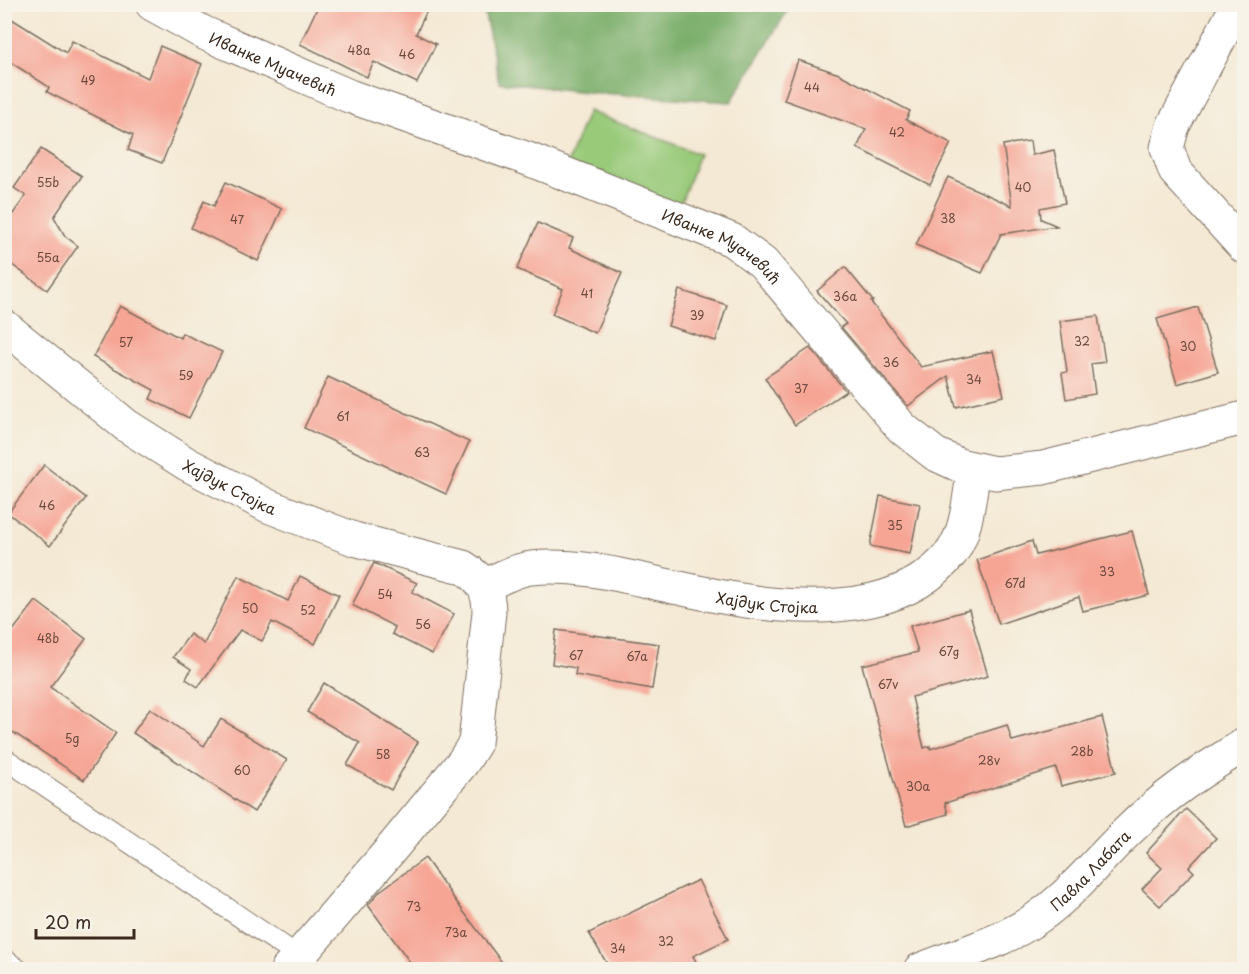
<svg xmlns="http://www.w3.org/2000/svg" width="1249" height="974" font-family="'Playpen Sans',sans-serif">
  <rect width="100%" height="100%" fill="#f7f3e8"/>
  <filter id="ink" filterUnits="userSpaceOnUse"><feTurbulence type="fractalNoise" baseFrequency=".0167" numOctaves="2"/><feDisplacementMap in="SourceGraphic" scale="12" xChannelSelector="R" yChannelSelector="G"/><feConvolveMatrix kernelMatrix="1 2 1 2 8 2 1 2 1" color-interpolation-filters="sRGB"/></filter>
  <filter id="wash" filterUnits="userSpaceOnUse"><feTurbulence type="fractalNoise" baseFrequency=".008" numOctaves="4" result="noise"/><feDisplacementMap in="SourceGraphic" scale="24" xChannelSelector="R" yChannelSelector="G"/><feGaussianBlur stdDeviation="1.35" result="paint"/><feColorMatrix in="noise" values="0 0 0 0 0 0 0 0 0 0 0 0 0 0 0 0 0 1.4 0 .05"/><feComposite in="paint" operator="in"/></filter>
  <g filter="url(#wash)">
    <rect width="100%" height="100%" fill="#f4e9d4"/>
    <path fill="#99ca7a" stroke="#6a7a4c" stroke-width="1.5" d="M588,111l111,43 -20,54 -112,-44z"/>
    <path fill="#7aae6a" stroke="#5a6c44" stroke-width="1.5" d="M483,5v-1l308,1 -60,97 -145,-10 -87,-10z"/>
    <g id="blocks">
      <g fill="#f6a595">
        <path d="M319,4h111l-14,30 20,10 -19,39 -43,-21 -7,15 -67,-33z"/>
        <path d="M4,14l62,39 6,-12 76,37 12,-32 42,18 -40,99 -34,-13 5,-15 -86,-43 2,-5 -45,-29z"/>
        <path d="M798,60l41,14 71,37 -4,9 45,23 -21,42 -73,-37 9,-19 -82,-29z"/>
        <path d="M1030,141l2,14 22,-5 11,53 -25,5 1,11 16,7 -56,8 -19,39 -66,-28 32,-68 64,29 -9,-61z"/>
        <path d="M41,149l41,27 -28,41 11,19 13,10 -31,44 -43,-31v-33l22,-30 -12,-8z"/>
        <path d="M226,182l56,27 -24,52 -67,-33 13,-27 10,5z"/>
        <path d="M538,223l35,15 -4,10 53,25 -27,60 -43,-19 11,-25 -46,-20z"/>
        <path d="M845,267l28,34 -2,1 50,65 72,-16 11,45 -48,11 -8,-31 -40,30 -67,-79 5,-3 -29,-33z"/>
        <path d="M679,290l48,15 -11,36 -48,-15z"/>
        <path d="M120,306l60,32 2,-5 40,19 -33,66 -39,-19 4,-9 -61,-33z"/>
        <path d="M1198,307l20,65 -41,12 -20,-65z"/>
        <path d="M1098,316l7,46 -14,2 4,30 -29,5 -4,-26 5,-1 -7,-51z"/>
        <path d="M810,348l36,43 -51,34 -30,-47z"/>
        <path d="M328,377l141,65 -23,52 -142,-66z"/>
        <path d="M44,465l42,33 -36,48 -42,-33z"/>
        <path d="M880,496l40,8 -10,50 -40,-8z"/>
        <path d="M1132,531l17,64 -66,16 -4,-14 -80,27 -22,-64 55,-19 4,14z"/>
        <path d="M374,563l43,20 -5,9 42,22 -22,40 -40,-20 3,-7 -43,-22z"/>
        <path d="M238,576l50,25 12,-25 39,19 -24,49 -43,-22 -10,19 -22,-11 -42,57 -12,-8 5,-10 -18,-12 17,-23 14,10z"/>
        <path d="M36,601l50,38 -36,48 66,46 -32,47 -80,-54v-84z"/>
        <path d="M969,610l19,66 -76,21 12,51 6,-2v3l77,-24 5,16 90,-24 14,55 -55,14 -5,-18 -111,35 3,11 -42,12 -44,-161 56,-13 -8,-26z"/>
        <path d="M556,630l103,14 -7,45 -77,-14 1,-7 -24,-4z"/>
        <path d="M324,683l94,59 -27,48 -44,-25 13,-22 -53,-31z"/>
        <path d="M150,708l54,38 17,-27 66,41 -33,52 -121,-79z"/>
        <path d="M1186,809l30,29 -27,29 5,5 -34,34 -18,-17 20,-21 -16,-15z"/>
        <path d="M425,858l38,53 44,58h-92l-47,-64 12,-14z"/>
        <path d="M698,880l30,59 -35,17 7,13h-90l-21,-36z"/>
      </g>
    </g>
  </g>
  <g filter="url(#ink)">
    <use href="#blocks" fill-opacity="0" stroke="#7c6d5e" stroke-width="1.5"/>
    <g fill="none" stroke-linecap="round" stroke-linejoin="round">
      <g stroke="#7c6d5e" stroke-width="22">
        <g id="lane">
          <path d="M4,758l294,198"/>
          <path d="M4,959l15,11"/>
        </g>
      </g>
      <g stroke="#7c6d5e" stroke-width="35">
        <g id="street">
          <path id="s1" d="M152,4l52,29 145,63 179,63 204,81 31,23 139,165 33,26 24,11 36,8 48,-5 201,-50"/>
          <path d="M1238,4l-65,122 -6,22 8,23 69,76"/>
          <path id="s2" d="M4,326l123,100 60,38 81,42 86,33 109,28c18,11 26,23 26,45l-14,131 -12,19 -76,92 -100,116"/>
          <path id="s3" d="M484,586c15,-7 31,-16 47,-18 50,-5 100,10 148,20 63,14 129,26 193,12 31,-7 60,-22 80,-48 16,-22 17,-57 22,-83"/>
          <path id="s4" d="M920,970c39,-16 83,-28 117,-52 35,-24 60,-57 90,-86 36,-36 74,-61 117,-87"/>
        </g>
      </g>
      <use href="#lane" stroke="#fff" stroke-width="20"/>
      <use href="#street" stroke="#fff" stroke-width="33"/>
    </g>
  </g>
  <g text-anchor="middle" dominant-baseline="central" stroke-width="5" stroke-linejoin="round" paint-order="stroke">
    <g font-size="12" fill="#6a493c">
      <text x="359" y="50">48a</text>
      <text x="407" y="54">46</text>
      <text x="88" y="80">49</text>
      <text x="812" y="87">44</text>
      <text x="897" y="132">42</text>
      <text x="48" y="182">55b</text>
      <text x="1023" y="187">40</text>
      <text x="948" y="218">38</text>
      <text x="237" y="219">47</text>
      <text x="48" y="257">55a</text>
      <text x="587" y="293">41</text>
      <text x="845" y="296">36a</text>
      <text x="697" y="315">39</text>
      <text x="1082" y="341">32</text>
      <text x="126" y="342">57</text>
      <text x="1188" y="346">30</text>
      <text x="891" y="362">36</text>
      <text x="186" y="375">59</text>
      <text x="974" y="379">34</text>
      <text x="801" y="388">37</text>
      <text x="343" y="416">61</text>
      <text x="422" y="452">63</text>
      <text x="47" y="505">46</text>
      <text x="895" y="525">35</text>
      <text x="1107" y="571">33</text>
      <text x="1015" y="583">67d</text>
      <text x="385" y="594">54</text>
      <text x="250" y="608">50</text>
      <text x="308" y="610">52</text>
      <text x="423" y="624">56</text>
      <text x="48" y="638">48b</text>
      <text x="949" y="651">67g</text>
      <text x="576" y="655">67</text>
      <text x="637" y="656">67a</text>
      <text x="888" y="684">67v</text>
      <text x="72" y="738">5g</text>
      <text x="1082" y="751">28b</text>
      <text x="383" y="754">58</text>
      <text x="989" y="760">28v</text>
      <text x="242" y="770">60</text>
      <text x="918" y="786">30a</text>
      <text x="414" y="906">73</text>
      <text x="456" y="932">73a</text>
      <text x="666" y="941">32</text>
      <text x="618" y="948">34</text>
    </g>
    <g font-size="15" fill="#3b2a1e" stroke="#f7f3e8">
      <text stroke="none"><textPath href="#s1" startOffset="135">Иванке Муачевић</textPath></text>
      <text stroke="none"><textPath href="#s1" startOffset="621">Иванке Муачевић</textPath></text>
      <text stroke="none"><textPath href="#s2" startOffset="278">Хајдук Стојка</textPath></text>
      <text stroke="none"><textPath href="#s3" startOffset="290">Хајдук Стојка</textPath></text>
      <text stroke="none"><textPath href="#s4" startOffset="200">Павла Лабата</textPath></text>
    </g>
  </g>
  <rect width="1249" height="974" fill="none" stroke="#f7f3e8" stroke-width="24"/>
  <path d="M36 929v9h98v-9" fill="none" stroke="#3b2a1e" stroke-width="3"/>
  <text x="45" y="929" font-size="18" fill="#3b2a1e" stroke="#f7f3e8" stroke-width="4.5" paint-order="stroke">20 m</text>
</svg>
